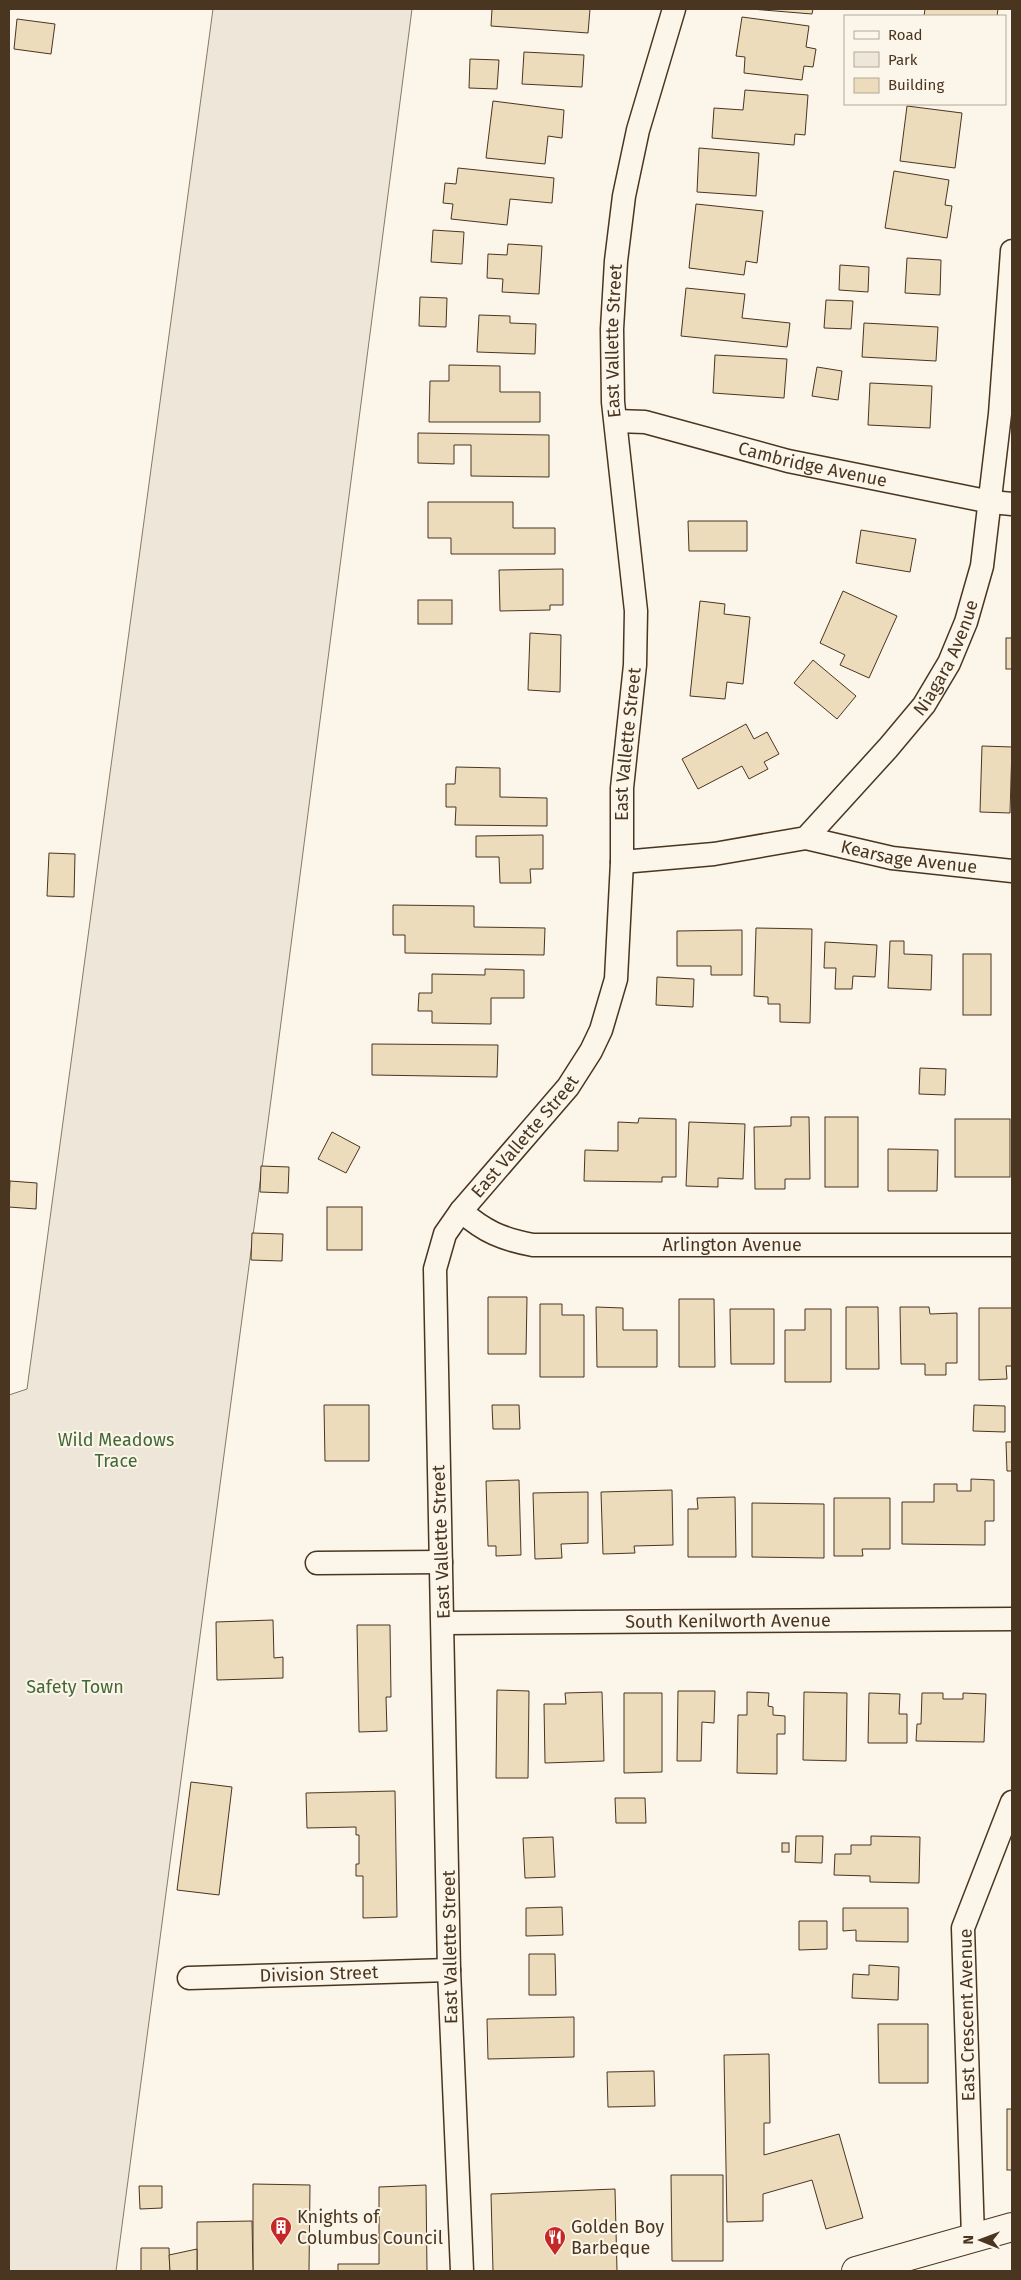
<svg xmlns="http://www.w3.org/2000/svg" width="1021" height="2280" font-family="'Fira Sans',sans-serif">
  <rect width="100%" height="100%" fill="#fbf6e9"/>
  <path fill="#ede6d9" stroke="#887966" d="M213,9h199l-140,1083 -156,1179h-107v-876l18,-6z"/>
  <g fill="#ecdcbc" stroke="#4a3520">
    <path d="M492,9h98l-2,24 -97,-7z"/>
    <path d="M751,9h62l-1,5z"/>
    <path d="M925,9h73l-1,7h-73z"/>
    <path d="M742,17l67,9 -3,21 10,2 -3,18 -9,-1 -2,14 -58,-7 1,-16 -9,-1z"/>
    <path d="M17,19l38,5 -4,30 -37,-5z"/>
    <path d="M524,52l60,3 -2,32 -60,-3z"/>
    <path d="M470,59l29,1 -2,29 -28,-1z"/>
    <path d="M745,90l63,5 -3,40 -10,-1 -1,11 -82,-7 2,-30 29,2z"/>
    <path d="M493,101l71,9 -2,28 -14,-2 -3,28 -59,-6z"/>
    <path d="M907,106l55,7 -7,55 -55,-7z"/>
    <path d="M699,148l60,5 -3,43 -59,-4z"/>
    <path d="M458,168l96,10 -2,25 -42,-4 -3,26 -56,-6 2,-15 -10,-1 2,-20 11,1z"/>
    <path d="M894,171l55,9 -4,25 7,1 -5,32 -62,-10z"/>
    <path d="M696,204l67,7 -6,52 -11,-2 -2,14 -55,-7z"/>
    <path d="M433,230l31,2 -2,32 -31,-2z"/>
    <path d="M508,244l34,2 -3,48 -37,-2 1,-13 -16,-1 1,-24 19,1z"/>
    <path d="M907,258l34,2 -1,35 -35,-2z"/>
    <path d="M840,265l29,2 -1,25 -29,-2z"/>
    <path d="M686,288l59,6 -3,24 48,5 -3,24 -106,-11z"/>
    <path d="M420,297l27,1 -1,29 -27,-1z"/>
    <path d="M826,300l27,1 -2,28 -27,-1z"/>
    <path d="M479,315l31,1v7l26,1 -1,30 -58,-2z"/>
    <path d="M864,323l74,4 -2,34 -74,-4z"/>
    <path d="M715,355l72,4 -3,39 -71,-5z"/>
    <path d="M449,365l51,1v26h40v30h-111l1,-41h19z"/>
    <path d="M817,367l25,4 -4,29 -26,-4z"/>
    <path d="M870,383l62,3 -2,42 -62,-3z"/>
    <path d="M418,433l131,2v42l-78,-1v-31h-17v19l-36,-1z"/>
    <path d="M428,502h85v26h42v26h-104v-16h-23z"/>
    <path d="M688,521h59v30h-58z"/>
    <path d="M861,530l55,9 -6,33 -54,-9z"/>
    <path d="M563,569v36h-13v5l-50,1 -1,-41z"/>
    <path d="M843,591l54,25 -28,62 -29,-13 5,-10 -25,-12z"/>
    <rect x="418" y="600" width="34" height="24"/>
    <path d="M700,601l25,3 -1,10 26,3 -7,67 -16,-2 -2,17 -35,-3z"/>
    <path d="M530,633l31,2 -1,57 -32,-2z"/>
    <rect x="1006" y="638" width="6" height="31"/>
    <path d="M813,660l43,36 -19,23 -43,-36z"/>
    <path d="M746,724l8,15 13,-7 12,22 -15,8 4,7 -19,10 -7,-13 -44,23 -16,-30z"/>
    <path d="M982,746l30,1 -2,66 -30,-1z"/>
    <path d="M456,767l44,1v29l47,1v28l-92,-1 1,-18h-10v-23h9z"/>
    <path d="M543,835v34h-13l1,14h-31l-1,-26h-23v-21z"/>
    <path d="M49,853l26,1 -1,43 -27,-1z"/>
    <path d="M393,905l81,1v21l71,1 -1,27 -139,-2v-18h-12z"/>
    <path d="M756,928l56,1 -2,94 -30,-1v-18h-12v-7l-14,-1z"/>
    <path d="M742,930v45h-31v-9h-34v-35z"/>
    <path d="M890,941h14v13l28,1 -1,35 -43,-2z"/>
    <path d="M825,942l52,3 -2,32 -22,-1 -1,13h-17l1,-21h-12z"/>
    <rect x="963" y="954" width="28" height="61"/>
    <path d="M485,969l39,1v28h-33v26l-59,-1v-12h-14l1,-18h13v-19l53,1z"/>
    <path d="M657,977l37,2 -1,28 -37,-2z"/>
    <path d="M372,1044l126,1 -1,32 -125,-2z"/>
    <path d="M920,1068l26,1 -1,26 -26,-1z"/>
    <path d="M791,1117h18l1,62h-25v10h-30l-1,-62 37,-1z"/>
    <rect x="825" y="1117" width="33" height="70"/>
    <path d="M639,1118l37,1v58h-14v5l-78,-1 1,-31 33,1v-29l20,1z"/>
    <rect x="955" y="1119" width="55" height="58"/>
    <path d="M689,1122l56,2 -2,55 -25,-1v9l-32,-1z"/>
    <path d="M332,1132l28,15 -14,26 -28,-14z"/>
    <path d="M888,1149l50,1 -1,41h-49z"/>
    <path d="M261,1166l28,1 -1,26 -28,-1z"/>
    <path d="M10,1181l27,2 -1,26 -27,-2z"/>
    <rect x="327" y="1207" width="35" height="43"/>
    <path d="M252,1233l31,1 -1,27 -31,-1z"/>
    <path d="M488,1297h39l-1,57h-38z"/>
    <path d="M679,1299h35l1,68h-36z"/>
    <path d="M540,1304h22v11h22v62h-44z"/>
    <path d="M596,1307l27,1v22h34v37h-60z"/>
    <path d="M846,1307h32l1,62h-33z"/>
    <path d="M900,1307h29l1,7 27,-1v50h-11v12h-21v-11h-24z"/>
    <path d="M979,1308h33v58h-6l1,13 -28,1z"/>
    <path d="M730,1309h44v55h-43z"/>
    <path d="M805,1309h26v73h-46v-52h20z"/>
    <path d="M324,1405h45v56h-44z"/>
    <path d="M492,1405h27l1,24h-27z"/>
    <path d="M974,1405l31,1v26l-32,-1z"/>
    <path d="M1006,1442h6v29h-5z"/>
    <path d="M971,1479l23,1v41h-9v24l-83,-1v-42h32v-18h23v7h14z"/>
    <path d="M519,1480l2,75 -25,1v-10h-8l-2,-65z"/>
    <path d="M672,1490l1,55 -39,1 1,7 -32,1 -2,-62z"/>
    <path d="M588,1492v51l-27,1 1,14 -27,1 -2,-66z"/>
    <path d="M735,1497l1,60h-48v-48h10l-1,-11z"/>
    <path d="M834,1498h56v51h-28l1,7h-29z"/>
    <path d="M752,1503l72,1v54l-72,-1z"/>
    <path d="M273,1620l1,38 9,-1v21l-66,2 -1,-58z"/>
    <path d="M357,1625h33l1,72h-5l1,34 -28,1z"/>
    <path d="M497,1690l32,1 -1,87h-32z"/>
    <path d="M678,1691h37l-1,32 -12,-1 -1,39h-24z"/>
    <path d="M602,1692l2,69 -59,2 -1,-59h22l-1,-11z"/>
    <path d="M747,1692l22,1 -1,13 5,1v8l12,1v18h-8v40l-40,-1 1,-58h9z"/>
    <path d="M804,1692l43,1 -1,68 -43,-1z"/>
    <path d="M624,1693h38v79l-38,1z"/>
    <path d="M869,1693l31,1 -1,20h8v29h-39z"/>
    <path d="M922,1693h21v6h20v-6l23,1 -2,48 -68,-1 1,-17h4z"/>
    <path d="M191,1782l41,5 -13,108 -42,-5z"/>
    <path d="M395,1791l2,126 -34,1v-42h-7v-12h3v-29h-3v-8l-49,1 -1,-35z"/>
    <path d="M615,1798h30l1,25h-30z"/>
    <path d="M796,1836h27l-1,27 -27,-1z"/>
    <path d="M871,1836l49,1 -1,46 -49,-1v-6l-36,-1 1,-21h16v-9h20z"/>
    <path d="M553,1837l2,40 -30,1 -2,-40z"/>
    <rect x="782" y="1843" width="7" height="9"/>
    <path d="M562,1907l1,28 -37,1v-28z"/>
    <path d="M843,1908h65v34l-52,-1v-11l-13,1z"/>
    <path d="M799,1921h28v28l-28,1z"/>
    <path d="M529,1954h26l1,41h-27z"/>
    <path d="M869,1965l30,2 -1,33 -46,-2 1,-24 16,1z"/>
    <path d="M574,2017v40l-86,2 -1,-40z"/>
    <path d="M878,2024h50v59h-49z"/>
    <path d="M769,2054l1,69h-6v32l75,-21 24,84 -37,11 -14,-49 -49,14v27l-36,1 -3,-167z"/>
    <path d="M654,2071l1,35 -47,1 -1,-35z"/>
    <rect x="1007" y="2109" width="5" height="61"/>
    <path d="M671,2175h52v86h-51z"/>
    <path d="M253,2184l57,1 -1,86h-56z"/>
    <path d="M426,2185l1,86h-89v-7h41v-77z"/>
    <path d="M139,2186h23v22l-22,1z"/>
    <path d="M615,2189l2,82h-124l-2,-77z"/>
    <path d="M252,2221l1,50h-56v-49z"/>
    <path d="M141,2248h28l1,23h-29z"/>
    <path d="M197,2249v22h-27l-1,-16z"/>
  </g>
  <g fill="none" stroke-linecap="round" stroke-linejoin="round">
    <g stroke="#4a3520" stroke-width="25">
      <g id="minor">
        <path id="s1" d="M616,421l29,1 143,39 203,41 21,2"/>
        <path id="s2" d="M806,838l86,20 120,13"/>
        <path id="s3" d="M622,862l92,-8 92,-16 82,-90 36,-43 25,-42 17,-41 16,-56 18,-152 12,-163"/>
        <path id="s4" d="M461,1211c24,21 41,28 72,34h479"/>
        <path d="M317,1563l124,-1"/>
        <path id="s5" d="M444,1623l568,-4"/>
        <path id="s6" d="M189,1978l260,-8"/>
        <path d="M973,2237l-10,-309 49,-126"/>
        <path id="s7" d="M462,2271l-13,-301 -14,-701 10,-35 16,-23 107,-124 23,-36 10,-21 15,-51 6,-117v-74l13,-123 1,-54 -23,-209 -1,-73 4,-68 8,-65 14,-66 36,-121"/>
      </g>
    </g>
    <g stroke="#4a3520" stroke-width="30">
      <path id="secondary" d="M856,2271l156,-44"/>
    </g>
    <use href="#minor" stroke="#fbf6e9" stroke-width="22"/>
    <use href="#secondary" stroke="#fbf6e9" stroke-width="28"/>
  </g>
  <defs>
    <g id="building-pin" transform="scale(1.125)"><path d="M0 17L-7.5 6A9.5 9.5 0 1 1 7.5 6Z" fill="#c62828" stroke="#fbf6e9"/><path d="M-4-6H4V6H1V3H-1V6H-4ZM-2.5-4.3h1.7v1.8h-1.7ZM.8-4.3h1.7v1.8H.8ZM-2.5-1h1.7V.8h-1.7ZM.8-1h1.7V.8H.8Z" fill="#fff"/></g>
    <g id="restaurant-pin" transform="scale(1.125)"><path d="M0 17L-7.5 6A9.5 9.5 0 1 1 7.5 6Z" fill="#c62828" stroke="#fbf6e9"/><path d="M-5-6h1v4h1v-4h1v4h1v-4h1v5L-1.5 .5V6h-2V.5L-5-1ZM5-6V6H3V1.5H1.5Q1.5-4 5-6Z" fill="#fff"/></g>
  </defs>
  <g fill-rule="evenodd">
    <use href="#building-pin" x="281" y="2227"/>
    <use href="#restaurant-pin" x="555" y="2237"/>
  </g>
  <g text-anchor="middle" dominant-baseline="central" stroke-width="4" stroke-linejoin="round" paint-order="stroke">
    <g font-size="18" fill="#4a3520" stroke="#fbf6e9">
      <text stroke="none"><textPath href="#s7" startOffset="1990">East Vallette Street</textPath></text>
      <text stroke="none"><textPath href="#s1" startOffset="202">Cambridge Avenue</textPath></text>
      <text stroke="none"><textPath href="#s3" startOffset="416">Niagara Avenue</textPath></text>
      <text stroke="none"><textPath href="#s7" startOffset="1585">East Vallette Street</textPath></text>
      <text stroke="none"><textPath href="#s2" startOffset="105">Kearsage Avenue</textPath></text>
      <text stroke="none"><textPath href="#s7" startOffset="1165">East Vallette Street</textPath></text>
      <text stroke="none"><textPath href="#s4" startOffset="280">Arlington Avenue</textPath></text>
      <text transform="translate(441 1542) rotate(-92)">East Vallette Street</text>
      <text stroke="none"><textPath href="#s5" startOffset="284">South Kenilworth Avenue</textPath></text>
      <text transform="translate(450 1947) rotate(-91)">East Vallette Street</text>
      <text stroke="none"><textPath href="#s6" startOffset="130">Division Street</textPath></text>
      <text transform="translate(967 2015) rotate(-91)">East Crescent Avenue</text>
    </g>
    <g font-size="18" fill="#436837" stroke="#fbf6e9">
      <text x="116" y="1440">Wild Meadows<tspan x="116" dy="21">Trace</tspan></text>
      <text x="75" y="1687">Safety Town</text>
    </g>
    <g font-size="18" fill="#4a3520" stroke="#fbf6e9" text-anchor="start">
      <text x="297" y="2217">Knights of<tspan x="297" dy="21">Columbus Council</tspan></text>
      <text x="571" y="2227">Golden Boy<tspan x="571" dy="21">Barbeque</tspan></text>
    </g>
  </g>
  <rect width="1021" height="2280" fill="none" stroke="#4a3520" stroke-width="20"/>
  <rect x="844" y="15" width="162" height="90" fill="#fbf6e9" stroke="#b4a999"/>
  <rect x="854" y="31" width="25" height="8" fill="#fbf6e9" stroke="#b4a999"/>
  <text x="888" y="40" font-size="15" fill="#4a3520">Road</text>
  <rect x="854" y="52" width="25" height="15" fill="#ede6d9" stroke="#b4a999"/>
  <text x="888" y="65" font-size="15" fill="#4a3520">Park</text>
  <rect x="854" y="78" width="25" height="15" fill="#ecdcbc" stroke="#b4a999"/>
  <text x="888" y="90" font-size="15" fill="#4a3520">Building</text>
  <g transform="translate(981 2240) rotate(271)" stroke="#fbf6e9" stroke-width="4" paint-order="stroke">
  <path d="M0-4L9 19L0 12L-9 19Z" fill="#4a3520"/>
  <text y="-8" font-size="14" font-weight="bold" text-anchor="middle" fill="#4a3520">N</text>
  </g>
</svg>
